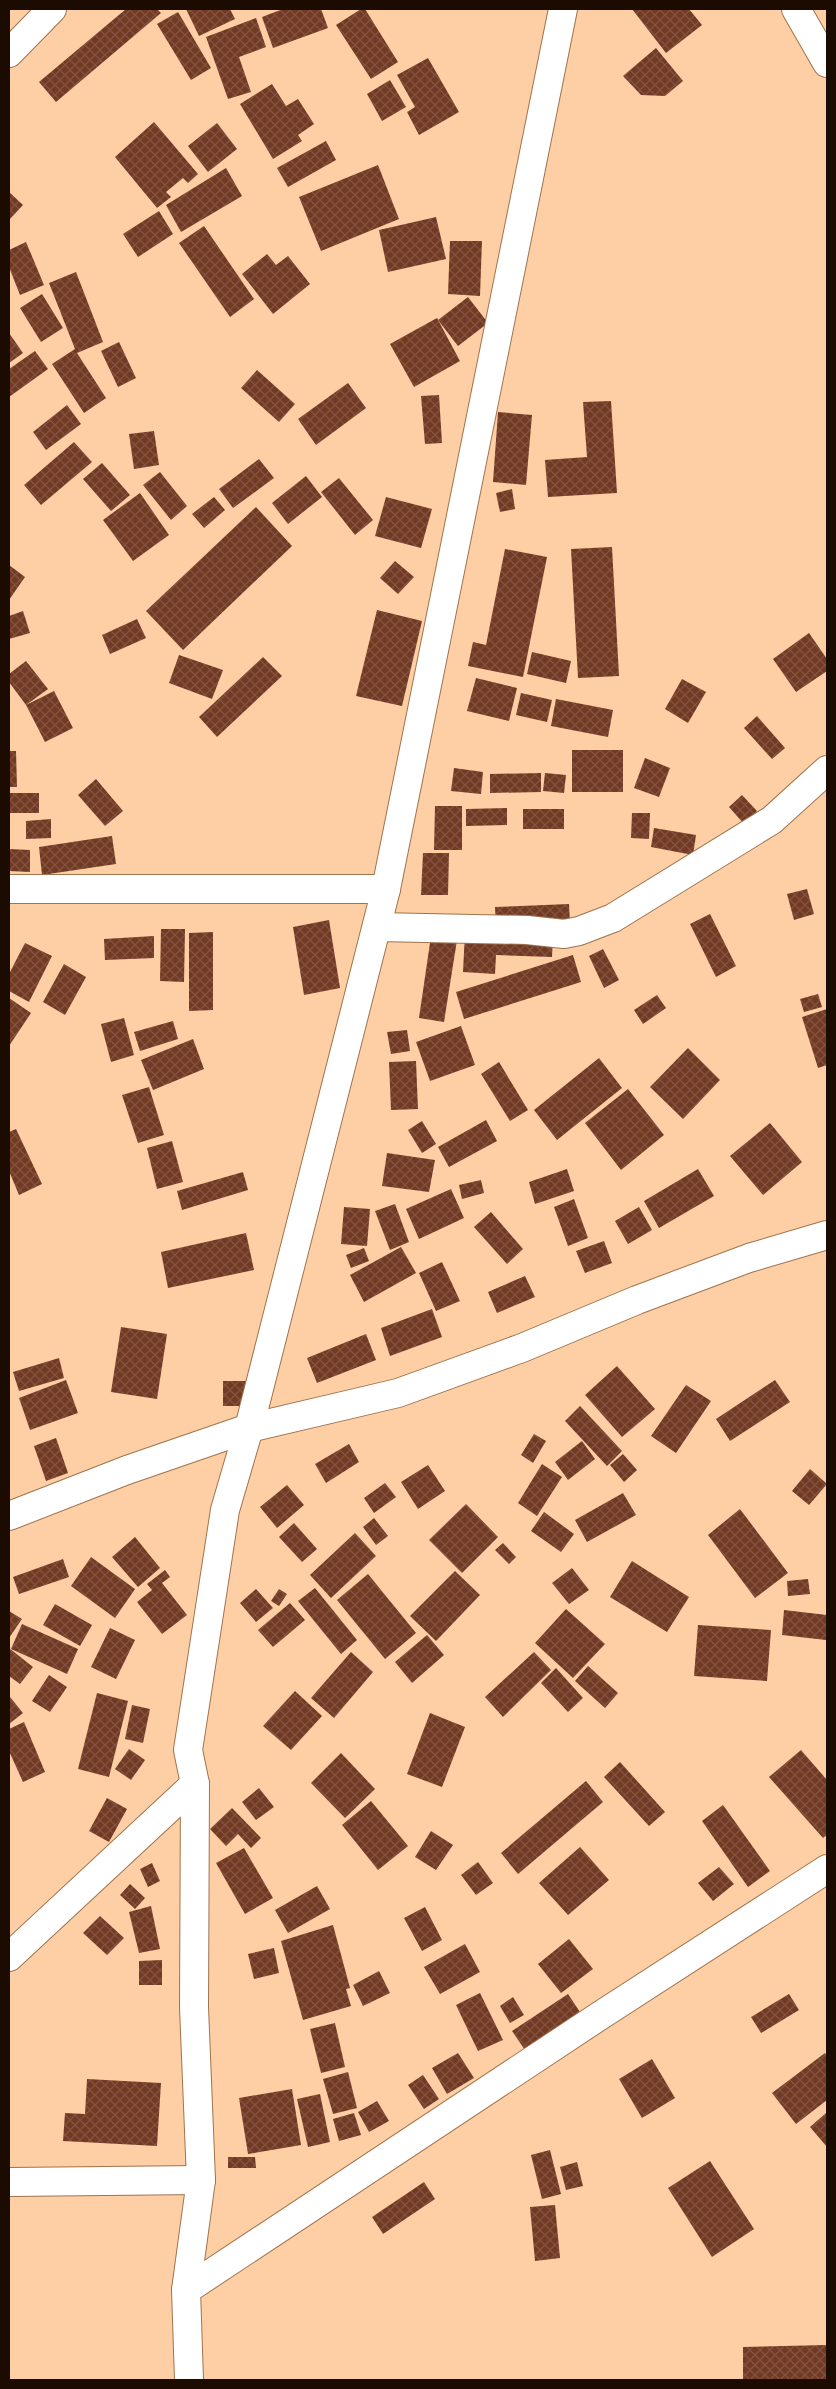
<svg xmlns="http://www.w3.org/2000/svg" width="836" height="2389" font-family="Lora,serif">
  <defs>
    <pattern id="building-cross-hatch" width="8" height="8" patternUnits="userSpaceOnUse" patternTransform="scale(1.25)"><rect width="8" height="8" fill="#733a23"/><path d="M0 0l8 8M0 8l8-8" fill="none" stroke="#815340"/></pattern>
  </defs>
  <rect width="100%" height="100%" fill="#fecea4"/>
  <g fill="url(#building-cross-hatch)">
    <path d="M126,9h31l4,4 -105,89 -17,-20z"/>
    <path d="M186,9h44l5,10 -36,17z"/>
    <path d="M283,9h38l7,19 -55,20 -11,-31z"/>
    <path d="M361,9h4l33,53 -27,17 -35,-54z"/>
    <path d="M632,9h57l13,16 -36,28z"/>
    <path d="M178,12l33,56 -20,12 -34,-56z"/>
    <path d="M256,18l10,29 -27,10 12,35 -23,7 -22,-62z"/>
    <path d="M656,48l27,33 -18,15 -24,-1 -18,-19z"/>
    <path d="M428,58l31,54 -40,23 -12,-23 8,-5 -18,-32z"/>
    <path d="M390,80l16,27 -24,14 -15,-27z"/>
    <path d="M272,84l14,22 12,-7 16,25 -16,11 4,6 -29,18 -33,-55z"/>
    <path d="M154,122l44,52 -10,9 -5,-5 -17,14 5,5 -14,11 -42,-51z"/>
    <path d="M217,123l20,26 -29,23 -20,-26z"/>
    <path d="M326,141l10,19 -48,27 -11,-19z"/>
    <path d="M378,165l21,54 -78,32 -22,-54z"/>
    <path d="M226,168l16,28 -61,36 -15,-27z"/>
    <path d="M9,192l14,13 -14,15z"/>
    <path d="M159,211l14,23 -35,23 -15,-23z"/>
    <path d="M436,217l10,42 -58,13 -9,-42z"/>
    <path d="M204,226l50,73 -24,18 -51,-74z"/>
    <path d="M450,241h32l-2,55 -32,-2z"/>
    <path d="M26,242l18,43 -24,10 -11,-28v-17z"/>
    <path d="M267,254l9,11 12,-9 22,28 -37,30 -31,-40z"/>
    <path d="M76,272l27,70 -26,11 29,45 -22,15 -32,-49 23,-15 -26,-66z"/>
    <path d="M42,294l21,34 -22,14 -21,-34z"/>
    <path d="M468,297l20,26 -30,23 -20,-26z"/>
    <path d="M437,318l23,43 -46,26 -24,-43z"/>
    <path d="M9,333l14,20 -14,10z"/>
    <path d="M119,342l17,36 -18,9 -17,-36z"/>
    <path d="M35,351l13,18 -39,28v-28z"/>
    <path d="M257,370l38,34 -16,18 -38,-34z"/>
    <path d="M348,383l18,25 -50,37 -18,-26z"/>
    <path d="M439,395l3,48 -17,1 -4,-48z"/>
    <path d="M611,401l6,92 -69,4 -3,-37 42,-3 -4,-55z"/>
    <path d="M67,405l14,19 -35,26 -13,-18z"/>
    <path d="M498,412l34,3 -6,70 -33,-3z"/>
    <path d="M154,431l5,34 -25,4 -5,-35z"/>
    <path d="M74,442l18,20 -51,43 -17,-20z"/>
    <path d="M259,459l15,19 -41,30 -14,-19z"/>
    <path d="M102,463l28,32 -19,16 -28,-32z"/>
    <path d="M160,472l27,34 -16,14 -28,-35z"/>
    <path d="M306,476l16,21 -34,27 -16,-21z"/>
    <path d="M339,478l34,42 -18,15 -34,-43z"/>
    <path d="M512,489l3,20 -15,3 -4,-19z"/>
    <path d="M140,493l29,42 -36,26 -30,-41z"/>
    <path d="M214,497l11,13 -21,18 -12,-14z"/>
    <path d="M386,497l46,12 -11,39 -46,-12z"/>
    <path d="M256,507l36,39 -109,104 -37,-39z"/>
    <path d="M612,547l7,129 -41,2 -7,-129z"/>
    <path d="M505,549l42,8 -24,120 -55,-11 5,-24 13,3z"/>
    <path d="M395,561l19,16 -16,17 -18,-16z"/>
    <path d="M9,565l16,12 -16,23z"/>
    <path d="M377,610l45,11 -20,85 -46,-10z"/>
    <path d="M23,611l7,22 -21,6v-23z"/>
    <path d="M137,619l9,19 -36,16 -8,-19z"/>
    <path d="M809,633l18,26v12l-31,21 -23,-33z"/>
    <path d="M532,652l39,9 -5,22 -39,-9z"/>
    <path d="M179,655l44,15 -11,29 -43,-16z"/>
    <path d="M263,657l19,19 -65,61 -18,-20z"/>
    <path d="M26,661l22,28 -22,16 28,-14 19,37 -28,14 -19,-37 -17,-23v-8z"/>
    <path d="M476,678l41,10 -8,33 -42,-10z"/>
    <path d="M682,679l24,13 -18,31 -23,-14z"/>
    <path d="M521,693l31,7 -5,22 -31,-7z"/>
    <path d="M556,699l57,11 -5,27 -57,-11z"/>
    <path d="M757,716l28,32 -13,11 -28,-31z"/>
    <rect x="572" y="750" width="51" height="42"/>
    <path d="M9,751h7l1,36h-8z"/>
    <path d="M645,758l25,10 -11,29 -25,-9z"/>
    <path d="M454,768l29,4 -2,22 -30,-3z"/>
    <path d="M541,773v19l-51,1v-19z"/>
    <path d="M545,773l21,2 -2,18 -21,-2z"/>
    <path d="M96,779l27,32 -18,15 -27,-31z"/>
    <rect x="9" y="793" width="30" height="20"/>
    <path d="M742,795l15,16 -13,13 -15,-17z"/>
    <path d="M435,806h27v44h-28z"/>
    <path d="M507,808v17l-41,1v-17z"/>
    <rect x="523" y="809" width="41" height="20"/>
    <path d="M632,813h18l-1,26 -18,-1z"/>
    <path d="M51,819v19l-25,1v-18z"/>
    <path d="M654,828l42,7 -3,20 -42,-8z"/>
    <path d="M112,836l4,28 -74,11 -3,-28z"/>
    <path d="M9,849l21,1v22l-21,-1z"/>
    <path d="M423,853h26l-1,42h-27z"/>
    <path d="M807,889l7,25 -20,6 -7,-26z"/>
    <path d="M569,904l1,19 -74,4 -1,-20z"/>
    <path d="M710,914l26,52 -20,11 -26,-53z"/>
    <path d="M329,920l11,68 -36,7 -11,-68z"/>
    <path d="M161,929h24l-1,53 -24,-1z"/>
    <path d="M213,932v78l-24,1v-78z"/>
    <path d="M465,932l88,3 -1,22 -56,-2 -1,19 -32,-2z"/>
    <path d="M154,936v22l-49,2 -1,-21z"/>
    <path d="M431,936l26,4 -13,82 -25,-4z"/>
    <path d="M25,943l27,13 -23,46 -20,-11v-17z"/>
    <path d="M603,949l16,31 -15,8 -15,-32z"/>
    <path d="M573,955l8,27 -117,37 -8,-27z"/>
    <path d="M64,964l22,13 -21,38 -22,-13z"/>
    <path d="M818,994l4,13 -18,5 -4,-13z"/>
    <path d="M657,995l9,13 -23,16 -9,-14z"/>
    <path d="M9,998l22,15 -22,33z"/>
    <path d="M827,1009v56l-9,3 -16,-51z"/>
    <path d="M124,1018l10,37 -23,7 -10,-38z"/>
    <path d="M173,1021l5,18 -38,12 -6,-19z"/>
    <path d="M461,1026l14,39 -45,16 -14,-39z"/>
    <path d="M407,1030l3,21 -19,3 -4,-22z"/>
    <path d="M193,1039l11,30 -51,21 -12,-30z"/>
    <path d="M688,1048l32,32 -37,39 -33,-32z"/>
    <path d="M599,1058l23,30 -65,52 -23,-30z"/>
    <path d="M416,1061l2,48 -27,1 -2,-48z"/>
    <path d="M499,1062l29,48 -18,11 -29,-47z"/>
    <path d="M149,1087l15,48 -26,8 -16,-48z"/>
    <path d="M628,1089l36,46 -43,35 -36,-47z"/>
    <path d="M486,1120l11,21 -48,26 -11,-20z"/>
    <path d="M422,1121l14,23 -14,9 -14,-23z"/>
    <path d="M770,1123l32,39 -39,33 -33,-39z"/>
    <path d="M16,1129l26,55 -23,11 -10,-24v-39z"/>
    <path d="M172,1141l11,41 -26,7 -10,-41z"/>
    <path d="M387,1153l48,7 -6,32 -47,-6z"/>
    <path d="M567,1169l7,22 -39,13 -6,-22z"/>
    <path d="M698,1169l16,27 -55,32 -15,-27z"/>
    <path d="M243,1172l5,18 -66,20 -5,-19z"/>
    <path d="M481,1180l3,13 -22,6 -3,-14z"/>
    <path d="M451,1189l13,29 -45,21 -13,-30z"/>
    <path d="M574,1199l14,39 -20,8 -14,-39z"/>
    <path d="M395,1204l14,38 -19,8 -15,-39z"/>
    <path d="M344,1207l26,2 -3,37 -26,-2z"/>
    <path d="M639,1207l13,23 -24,14 -13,-23z"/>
    <path d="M491,1212l32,37 -16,15 -33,-37z"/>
    <path d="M246,1233l8,37 -86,18 -7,-36z"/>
    <path d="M604,1241l8,22 -27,10 -9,-22z"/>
    <path d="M401,1247l15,26 -52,29 -14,-27z"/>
    <path d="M364,1248l5,13 -18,7 -5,-13z"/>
    <path d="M442,1262l18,39 -24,10 -17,-38z"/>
    <path d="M525,1276l10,21 -38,16 -9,-21z"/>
    <path d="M432,1309l10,28 -52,19 -9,-28z"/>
    <path d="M121,1327l46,7 -10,65 -46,-7z"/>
    <path d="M366,1334l10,26 -59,23 -10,-25z"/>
    <path d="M59,1358l5,20 -45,13 -6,-19z"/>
    <path d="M617,1366l38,43 -33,28 -37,-42z"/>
    <path d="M66,1380l12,33 -48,17 -11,-32z"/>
    <path d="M775,1380l15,22 -60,39 -14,-22z"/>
    <rect x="223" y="1381" width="23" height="25"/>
    <path d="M686,1385l25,16 -35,52 -25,-17z"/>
    <path d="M580,1406l42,45 -15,15 -42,-45z"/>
    <path d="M534,1434l12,7 -13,22 -12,-8z"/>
    <path d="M56,1438l12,35 -22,8 -12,-35z"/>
    <path d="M582,1441l13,18 -27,21 -13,-18z"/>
    <path d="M349,1444l10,18 -33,21 -11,-19z"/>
    <path d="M623,1454l14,16 -13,12 -14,-17z"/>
    <path d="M542,1464l20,13 -25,39 -19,-13z"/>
    <path d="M428,1465l17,26 -27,18 -17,-27z"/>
    <path d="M810,1469l17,15 -18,21 -17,-14z"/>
    <path d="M385,1483l11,14 -22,16 -10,-15z"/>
    <path d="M287,1485l17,20 -27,23 -17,-21z"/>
    <path d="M623,1493l13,22 -49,27 -12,-22z"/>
    <path d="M466,1504l32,33 -36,36 -33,-33z"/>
    <path d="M740,1509l48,64 -33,25 -47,-63z"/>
    <path d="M544,1512l30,22 -13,18 -30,-21z"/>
    <path d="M374,1518l14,18 -12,9 -13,-18z"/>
    <path d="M294,1523l23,26 -15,13 -23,-25z"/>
    <path d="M355,1533l21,23 -45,42 -21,-23z"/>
    <path d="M135,1537l25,31 -22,19 -26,-30z"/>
    <path d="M503,1543l13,14 -7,7 -14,-14z"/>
    <path d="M91,1557l44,32 -20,29 -44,-32z"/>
    <path d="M63,1559l6,18 -50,17 -6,-17z"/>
    <path d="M632,1561l57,36 -22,35 -57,-35z"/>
    <path d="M572,1568l17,22 -20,14 -17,-21z"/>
    <path d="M165,1570l5,7 -8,6 25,32 -25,19 -25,-32 15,-12 -5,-6z"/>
    <path d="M455,1571l25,24 -44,46 -26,-25z"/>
    <path d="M368,1574l48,59 -31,26 -48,-59z"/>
    <path d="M808,1579l2,15 -22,2 -1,-15z"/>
    <path d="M315,1588l42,52 -16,14 -43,-53z"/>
    <path d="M256,1589l17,19 -17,14 -16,-19z"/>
    <path d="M279,1589l8,5 -8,12 -8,-5z"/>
    <path d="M290,1603l15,17 -32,27 -15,-17z"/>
    <path d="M55,1604l37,21 -12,21 -37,-21z"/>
    <path d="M566,1609l39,35 -32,34 -38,-35z"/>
    <path d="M784,1610l43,5 -1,25 -44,-5z"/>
    <path d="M9,1611l13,8 -13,19z"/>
    <path d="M22,1624l56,25 -11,25 -56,-25z"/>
    <path d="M698,1625l73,5 -4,51 -73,-5z"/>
    <path d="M110,1628l25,12 -19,39 -25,-12z"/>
    <path d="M427,1635l17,20 -32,28 -17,-21z"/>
    <path d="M9,1648l24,19 -13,17 -11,-8z"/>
    <path d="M351,1652l22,20 -39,46 -23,-20z"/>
    <path d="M534,1652l17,18 -48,47 -18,-20z"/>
    <path d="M588,1666l30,27 -13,15 -30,-27z"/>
    <path d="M556,1668l27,30 -15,14 -27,-29z"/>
    <path d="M49,1675l18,12 -17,25 -18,-11z"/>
    <path d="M295,1691l27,25 -31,34 -28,-24z"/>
    <path d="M97,1693l31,8 -19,76 -31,-8z"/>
    <path d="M10,1697l13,16 -14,11v-26z"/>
    <path d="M132,1705l18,4 -7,34 -18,-4z"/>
    <path d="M430,1713l35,14 -23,60 -35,-13z"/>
    <path d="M24,1722l21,50 -22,10 -14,-31v-22z"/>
    <path d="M129,1749l16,11 -14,20 -16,-11z"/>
    <path d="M801,1750l26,30v55l-4,3 -54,-61z"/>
    <path d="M341,1753l34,36 -30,29 -34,-35z"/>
    <path d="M620,1762l45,50 -16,14 -45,-49z"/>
    <path d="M586,1781l17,21 -85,72 -17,-21z"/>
    <path d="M259,1788l15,19 -18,13 -14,-18z"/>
    <path d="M107,1798l20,11 -18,33 -20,-11z"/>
    <path d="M371,1801l37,45 -30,24 -36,-45z"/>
    <path d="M723,1805l47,66 -22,16 -46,-66z"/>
    <path d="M232,1808l29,30 -10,10 -13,-14 -12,12 -16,-17z"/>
    <path d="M431,1831l22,14 -17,25 -21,-13z"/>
    <path d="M580,1847l29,33 -41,35 -29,-32z"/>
    <path d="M244,1848l29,50 -28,16 -29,-51z"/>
    <path d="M478,1862l15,21 -17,12 -15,-20z"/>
    <path d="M152,1863l8,18 -12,6 -8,-18z"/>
    <path d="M719,1867l15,17 -21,17 -15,-18z"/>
    <path d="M130,1884l15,14 -10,11 -15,-14z"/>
    <path d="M317,1886l13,23 -42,24 -13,-23z"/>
    <path d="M151,1906l9,43 -21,4 -10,-41z"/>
    <path d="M425,1907l17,33 -20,11 -18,-33z"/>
    <path d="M100,1916l24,22 -17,17 -24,-22z"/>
    <path d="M333,1925l17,63 -4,1 5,17 -48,14 -22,-79z"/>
    <path d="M569,1939l24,30 -32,24 -23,-29z"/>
    <path d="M465,1944l15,28 -40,22 -16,-27z"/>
    <path d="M274,1948l5,25 -25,6 -6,-25z"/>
    <path d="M162,1960v25h-23v-24z"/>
    <path d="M379,1971l11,22 -27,13 -10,-21z"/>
    <path d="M480,1993l23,47 -25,11 -22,-46z"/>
    <path d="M568,1994l14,21 -55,38 -15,-22z"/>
    <path d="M789,1994l10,16 -38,23 -10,-16z"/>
    <path d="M513,1997l11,18 -14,8 -10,-17z"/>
    <path d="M335,2023l10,44 -24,6 -11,-44z"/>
    <path d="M458,2053l16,25 -27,16 -15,-26z"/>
    <path d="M825,2053l2,3v44l-31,24 -24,-31z"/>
    <path d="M652,2059l23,39 -33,20 -23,-39z"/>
    <path d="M348,2072l9,36 -24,6 -10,-35z"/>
    <path d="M423,2075l16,24 -15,10 -16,-24z"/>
    <path d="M87,2079l74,4 -4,63 -94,-5 2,-28 20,1z"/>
    <path d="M292,2089l9,56 -53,9 -9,-56z"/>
    <path d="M320,2094l10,48 -22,5 -11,-48z"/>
    <path d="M377,2101l12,20 -20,11 -11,-20z"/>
    <path d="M354,2113l7,22 -22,6 -6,-22z"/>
    <path d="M826,2113l1,1v33l-17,-20z"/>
    <path d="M550,2150l11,44 -19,5 -11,-44z"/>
    <path d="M228,2157h27l1,11h-28z"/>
    <path d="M710,2161l44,68 -42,28 -44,-69z"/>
    <path d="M577,2162l6,24 -17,4 -6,-23z"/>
    <path d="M424,2182l11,17 -52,35 -11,-17z"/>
    <path d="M555,2205l5,53 -25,3 -5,-54z"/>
    <path d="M827,2345v35h-84v-33z"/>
  </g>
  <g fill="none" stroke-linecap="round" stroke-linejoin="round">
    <g stroke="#9f734c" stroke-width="30">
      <g id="minor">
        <path d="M9,53l43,-44"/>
        <path d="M9,889h377"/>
        <path d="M377,927l150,3 37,4 15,-3 34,-13 159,-98 55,-50"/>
        <path d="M9,1516l118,-46 122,-42 149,-35 124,-45 115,-48 112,-42 78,-23"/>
        <path d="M9,1957l186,-173"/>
        <path d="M9,2182l192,-2"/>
        <path d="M186,2290l15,-110 -7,-173 1,-223 -7,-34 37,-240 24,-82 137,-539 177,-880"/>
        <path d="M189,2380l-3,-90 415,-275 226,-146"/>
      </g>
    </g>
    <g stroke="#9f734c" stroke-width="30">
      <path id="major" d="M796,9l31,54"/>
    </g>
    <use href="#minor" stroke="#fff" stroke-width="28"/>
    <use href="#major" stroke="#fff" stroke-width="28"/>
  </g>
  <rect width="836" height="2389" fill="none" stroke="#1b0b00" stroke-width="20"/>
</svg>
